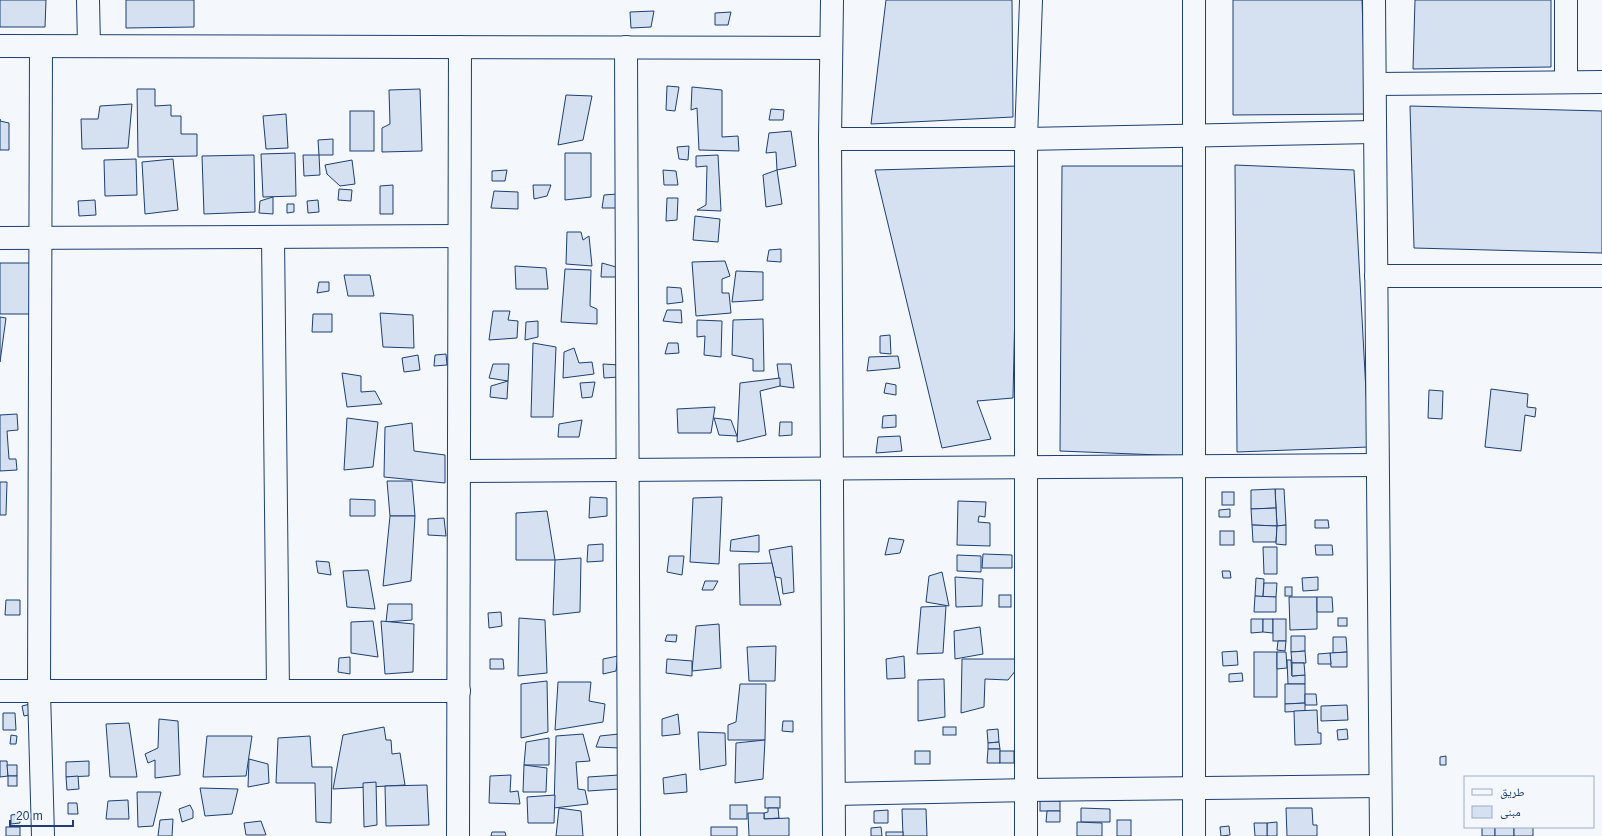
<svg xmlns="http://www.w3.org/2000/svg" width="1602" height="836" font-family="Arial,'Noto Naskh Arabic',sans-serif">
  <rect width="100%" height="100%" fill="#f4f7fb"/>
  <g fill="#d5e0f0" stroke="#1d3f73">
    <path d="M0,0h46l-1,27h-45z"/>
    <path d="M126,0h68v27l-68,1z"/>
    <path d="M886,0h126l1,117 -142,7z"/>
    <path d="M1233,0h129l4,114 -133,1z"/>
    <path d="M1415,0h136v67l-138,2z"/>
    <path d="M654,11l-3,16 -20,1 -1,-16z"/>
    <path d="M731,12l-3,13h-13v-12z"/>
    <path d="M667,86l12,1 -4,24 -9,-1z"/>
    <path d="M692,87l30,3v47l16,-1 1,15 -40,-1 -2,-42 -6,2z"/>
    <path d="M137,89h18v17l16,-1v11h10v18h16v22l-59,1z"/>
    <path d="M420,89l2,62 -40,1v-24l8,-4 -1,-34z"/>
    <path d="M566,95l26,1 -9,44 -25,5z"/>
    <path d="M132,104l-4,44 -46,1 -1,-30h17l2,-13z"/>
    <path d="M1410,106l192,5v142l-188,-5z"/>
    <path d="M771,109l13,1 -1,10h-14z"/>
    <rect x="350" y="111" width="24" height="40"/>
    <path d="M286,114l2,34 -22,1 -3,-33z"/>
    <path d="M0,119v2l9,2v27h-9z"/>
    <path d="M791,131l5,35 -19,4 -1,-18 -10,1 3,-20z"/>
    <path d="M333,139v16h-14l-1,-15z"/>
    <path d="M689,146l-1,14 -9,-1 -2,-12z"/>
    <path d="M295,153l1,43 -33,1 -2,-43z"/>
    <path d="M565,153h26v44l-26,3z"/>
    <path d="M254,155l1,57 -51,2 -2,-58z"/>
    <path d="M303,155h16l1,20 -16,1z"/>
    <path d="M718,155l3,56 -24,-1 9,-5 1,-39 -11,1v-11z"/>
    <path d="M136,159l1,36 -32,1 -1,-36z"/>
    <path d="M173,159l5,51 -33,4 -3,-52z"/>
    <path d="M352,160l3,24 -15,2 -13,-12 -2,-9z"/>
    <path d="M1235,165l119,5 15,277 -132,5z"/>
    <path d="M1018,166l-5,232 -36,3 14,38 -49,9 -67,-278z"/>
    <path d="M1062,166h123l-1,290 -124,-5z"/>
    <path d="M507,170l-2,11h-13v-10z"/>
    <path d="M663,170l13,1 2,14h-14z"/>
    <path d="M777,170l5,34 -16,3 -3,-32z"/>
    <path d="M393,185v29h-13v-28z"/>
    <path d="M533,185h18l-4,11 -13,3z"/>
    <path d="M339,189l13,1 -1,11 -13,-1z"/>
    <path d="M494,191l24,1v17l-27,-1z"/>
    <path d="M617,194l1,14h-16l2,-13z"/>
    <path d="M273,197v17l-14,-1 1,-12z"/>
    <path d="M667,198h11l-1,22 -11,1z"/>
    <path d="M95,200l1,15 -17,1 -1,-15z"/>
    <path d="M318,200l1,12 -11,1 -1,-12z"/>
    <path d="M287,204h7v8l-7,1z"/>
    <path d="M695,216l25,3 -2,23 -25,-2z"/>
    <path d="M567,232h14l2,8 6,-4 3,30 -26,-2z"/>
    <path d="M781,249v13l-14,-1 2,-11z"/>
    <path d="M725,261l5,15 -8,3v14h7l2,20 -35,3 -4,-54z"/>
    <path d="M0,263h32l1,51h-33z"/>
    <path d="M602,263l14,4 3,10h-18z"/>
    <path d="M515,266l31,2 2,21h-32z"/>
    <path d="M565,269l26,1 -1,36 7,3v15l-36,-2z"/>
    <path d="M736,271l27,1v28l-31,2z"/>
    <path d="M344,275h26l4,21h-26z"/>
    <path d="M319,282h10v9l-12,2z"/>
    <path d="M667,287l14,1 2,14 -16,2z"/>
    <path d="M667,310h14l1,13 -19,-2z"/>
    <path d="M493,311h17l-2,9 10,1 -1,17 -28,2z"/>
    <path d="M380,313l33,2 1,33 -31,-1z"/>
    <path d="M313,314h19v18h-20z"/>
    <path d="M0,317l6,1 -6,44z"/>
    <path d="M763,319l1,52h-11v-12l-21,-4 1,-35z"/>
    <path d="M697,320l25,1 -1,36 -17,-2 1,-19 -8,1z"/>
    <path d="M538,321v16l-13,3 1,-18z"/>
    <path d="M890,335l1,19 -11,-1v-17z"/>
    <path d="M533,343l23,4 -3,70h-22z"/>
    <path d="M668,343h10l1,10 -14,1z"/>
    <path d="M574,348l5,15 13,-1 2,12 -31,4 1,-26z"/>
    <path d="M446,354l1,11 -13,1 1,-11z"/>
    <path d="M418,355l2,15 -16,2 -2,-14z"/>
    <path d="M898,356l2,12 -33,3 2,-14z"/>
    <path d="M493,364h16l-1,17 -19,-3z"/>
    <path d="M603,364l17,1 -1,12 -15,1z"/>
    <path d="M777,364h14l3,24 -14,-2z"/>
    <path d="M342,373l19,3v16l14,-1 7,13 -35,3z"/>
    <path d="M780,378v8l-20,5 6,44 -29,7 3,-59z"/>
    <path d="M508,381l-1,18 -17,-2 1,-11z"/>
    <path d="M595,382l-3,15 -10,1 -2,-15z"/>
    <path d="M886,383l10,2v10l-12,-2z"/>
    <path d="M1491,389l37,5 -1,13 9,1 -1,9 -10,-2 -4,36 -36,-4z"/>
    <path d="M1429,390l14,1 -1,28 -14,-1z"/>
    <path d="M715,407l-4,26h-33l-1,-24z"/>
    <path d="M17,414l1,16 -11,1 2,28h7l1,11 -17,1v-56z"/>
    <path d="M896,415v12l-14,1 1,-12z"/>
    <path d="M347,418l31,4 -5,45 -29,3z"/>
    <path d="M714,418l17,2 6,16 -18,-1z"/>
    <path d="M582,420l-3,17h-21l1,-13z"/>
    <path d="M780,422h12v13l-13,1z"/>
    <path d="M412,423l2,28 31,4v28l-61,-6 1,-50z"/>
    <path d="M900,436l2,15 -26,2 2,-16z"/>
    <path d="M387,481h25l3,35h-25z"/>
    <path d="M0,482h7l-1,33h-6z"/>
    <path d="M1275,489h9l2,36 -9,1z"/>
    <path d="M1275,489l1,19 -25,1v-19z"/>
    <rect x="1222" y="492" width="12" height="13"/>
    <path d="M590,497l17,1v18l-18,2z"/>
    <path d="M722,497l-3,67 -29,-2 3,-64z"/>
    <path d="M350,499l25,1v16h-25z"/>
    <path d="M958,501l28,1 -1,15 -6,-1 -1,6 12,1v23l-33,-1z"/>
    <path d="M1276,508l1,18 -25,-1 -1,-16z"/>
    <path d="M1230,509v8h-11v-7z"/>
    <path d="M547,511l8,49h-39v-47z"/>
    <path d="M390,516h25l-4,65 -28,5z"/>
    <path d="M444,518l2,18 -18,-1v-16z"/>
    <path d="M1315,520h13l1,8h-14z"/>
    <path d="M1252,525l25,1 -1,16h-23z"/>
    <path d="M1286,525v20l-10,-1 1,-18z"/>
    <rect x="1220" y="531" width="14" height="14"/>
    <path d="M759,535v17l-29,-1 1,-11z"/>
    <path d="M889,538l15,2 -4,13 -15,2z"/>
    <path d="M603,544v17l-16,1 1,-17z"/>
    <path d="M1315,545h17l1,10h-17z"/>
    <path d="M792,546l2,46 -11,2 -2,-16 -6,-1 -6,-27z"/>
    <path d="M1263,547h14v27h-13z"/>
    <path d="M983,554l29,1v13h-30z"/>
    <path d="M957,555l24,1v16l-24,-1z"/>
    <path d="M669,556h15l-2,19 -15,-3z"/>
    <path d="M581,558l-1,54 -27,3 2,-55z"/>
    <path d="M316,561l13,1 2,13 -13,-2z"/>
    <path d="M772,563l9,42h-41l-1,-41z"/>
    <path d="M368,570l7,39 -28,-2 -4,-36z"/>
    <path d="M1222,571h8l1,7h-8z"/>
    <path d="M942,572l7,34 -23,-4 3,-26z"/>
    <path d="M955,577l28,2 -1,27 -26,1z"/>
    <path d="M1318,577v13l-15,1 -1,-13z"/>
    <path d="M1256,578l8,1 -1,18 -8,-1z"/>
    <path d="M705,581h13l-5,9h-11z"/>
    <path d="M1264,583h13l-1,14h-13z"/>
    <rect x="1285" y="587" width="7" height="9"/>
    <rect x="999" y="595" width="12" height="12"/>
    <path d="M1255,596l21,1v15h-22z"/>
    <path d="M1289,597h28v32l-27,1z"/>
    <path d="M1317,597h15l1,15h-16z"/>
    <path d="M6,600h14v15h-15z"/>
    <path d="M388,604h24v16l-26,2z"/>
    <path d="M946,606l-3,47 -26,1 4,-47z"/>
    <path d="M501,612l1,14 -13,2 -1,-15z"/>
    <path d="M519,618l26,2 2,53 -29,3z"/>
    <rect x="1338" y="618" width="9" height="8"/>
    <path d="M1251,619h12v13l-12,1z"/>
    <path d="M1263,619h10v14l-10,-1z"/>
    <rect x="1273" y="619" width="13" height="22"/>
    <path d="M373,621l5,36 -27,-4v-31z"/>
    <path d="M381,621l33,3 -1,48 -28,2z"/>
    <path d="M719,624l2,44 -29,3 4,-45z"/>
    <path d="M980,627l3,27 -28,5 -1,-28z"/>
    <path d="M667,635h10l-1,7 -11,-1z"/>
    <path d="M1291,636h14v15l-14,1z"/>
    <path d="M1333,637h13l1,15 -14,1z"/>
    <path d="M1278,641h8l-1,10 -8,-1z"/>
    <path d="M776,646l-1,35h-26l-2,-34z"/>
    <path d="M1237,651l1,14 -15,1 -1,-14z"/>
    <path d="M1305,651l1,12h-14l-1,-11z"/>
    <rect x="1254" y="652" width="23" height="45"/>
    <path d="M1277,652h9l1,16 -10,1z"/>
    <path d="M1347,652v15h-16l-1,-14z"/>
    <path d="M1330,653l1,11h-13v-10z"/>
    <path d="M618,656l-2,15 -13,3v-15z"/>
    <path d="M904,656l1,22 -18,1 -1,-20z"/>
    <path d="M350,657v17l-12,-2 1,-14z"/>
    <path d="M490,659h13l1,10h-14z"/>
    <path d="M667,659l25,2v15l-26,-3z"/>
    <path d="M962,659h54v11l-8,10 -23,-1 -1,28 -23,6z"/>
    <path d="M1287,660h4l1,16 13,-1v9h-17z"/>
    <path d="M1292,663h12l1,12 -13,1z"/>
    <path d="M1242,673l1,8 -14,1v-8z"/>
    <path d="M944,679l1,38 -27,4v-41z"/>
    <path d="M547,681l1,51 -27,6v-54z"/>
    <path d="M558,682h33l-2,19 16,3 -2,18 -48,8z"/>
    <path d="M740,684h26l-1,56h-37v-15l8,-3z"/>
    <path d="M1285,684h20v19l-20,1z"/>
    <path d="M1305,694h11l1,11h-12z"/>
    <path d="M1305,703v8l-20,1v-8z"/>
    <path d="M30,704l3,10 -9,2 -2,-10z"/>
    <path d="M1347,705l1,15 -27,1v-15z"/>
    <path d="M1317,710l1,23h3v11l-26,1 -1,-34z"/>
    <path d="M3,713h12l1,17h-13z"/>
    <path d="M678,714l2,20 -18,2v-17z"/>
    <path d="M159,719l19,2 2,54 -25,3v-18l-7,3 -3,-9 13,-6z"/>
    <path d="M783,721h10v11l-11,-1z"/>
    <path d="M129,723l8,54h-27l-4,-53z"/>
    <path d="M384,727l2,13h5l1,14 8,-1 5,32 -72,4 10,-54z"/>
    <rect x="943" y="727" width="13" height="8"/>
    <path d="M998,729l1,13 -11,1 -1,-13z"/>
    <path d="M1347,729l1,10 -10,1 -1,-10z"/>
    <path d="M698,732l27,1 1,32 -26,5z"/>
    <path d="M583,734l7,27 -14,1 2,27 7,1 3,14 -34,4 2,-72z"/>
    <path d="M619,734l1,14 -24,-1 4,-11z"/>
    <path d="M11,735l6,1 -1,8h-6z"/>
    <path d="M207,736h45l-6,40 -43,1z"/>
    <path d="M310,736l2,31h20l-1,56 -15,-1 -1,-39h-39l2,-45z"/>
    <path d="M549,738v27h-25l2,-23z"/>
    <path d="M765,740l-2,39 -28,4 1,-40z"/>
    <path d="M999,742l1,7h-12v-6z"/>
    <path d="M988,749h12v14h-13z"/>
    <rect x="915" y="751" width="15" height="13"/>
    <rect x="1000" y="751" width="14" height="12"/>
    <path d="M1446,756v9h-6v-8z"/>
    <path d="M249,759l19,5 1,19 -21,4z"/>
    <path d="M0,761h7l1,15 -8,1z"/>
    <path d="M89,761v15l-23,1v-15z"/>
    <path d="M7,765h10v11h-9z"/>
    <path d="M524,765l23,3 -1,24h-23z"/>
    <path d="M686,774l1,18 -23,2 -1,-16z"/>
    <path d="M511,775l-1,17 8,-1 2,13 -31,-1 1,-27z"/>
    <path d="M619,775v14l-31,2v-14z"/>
    <rect x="8" y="776" width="9" height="10"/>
    <path d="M78,776l1,13 -12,1 -1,-13z"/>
    <path d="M376,782l1,43 -13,2 -1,-44z"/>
    <path d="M427,785l2,40 -43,1 -1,-40z"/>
    <path d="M200,788l38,1 -6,25 -27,2z"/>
    <path d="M137,792h24l-8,34 -15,1z"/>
    <path d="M555,795l-1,28h-26l-1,-26z"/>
    <rect x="765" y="797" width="15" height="11"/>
    <path d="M128,800l1,19h-23l2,-18z"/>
    <rect x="1040" y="801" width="20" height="10"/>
    <path d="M68,803h9l1,11h-10z"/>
    <path d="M190,805l3,6v7l-11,4 -3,-13z"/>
    <rect x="730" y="805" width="17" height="14"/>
    <path d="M559,808l22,3 2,25h-27z"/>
    <path d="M768,808h10l1,10 -15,1v-6l4,-1z"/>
    <path d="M1081,808l29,1v13h-29z"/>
    <path d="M1286,808h26l1,17h4v11h-30z"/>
    <path d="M902,809h24l1,27h-24z"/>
    <path d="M888,810v13h-14v-12z"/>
    <path d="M1047,811h13v11h-14z"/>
    <path d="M748,813h16v6l25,-1v18h-40z"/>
    <path d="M19,814l1,9 -9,1v-9z"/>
    <path d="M173,819l-1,17h-14l2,-16z"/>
    <rect x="1117" y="820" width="14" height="16"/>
    <path d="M261,821l5,14h-20l-2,-12z"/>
    <path d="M1077,822l25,1v13h-25z"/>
    <path d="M1277,822v14h-10v-13z"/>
    <path d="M1254,823h13v13h-12z"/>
    <path d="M1229,826l1,9 -9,1 -1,-9z"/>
    <rect x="6" y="827" width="14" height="9"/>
    <rect x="711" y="827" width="26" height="9"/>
    <path d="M881,827l1,9h-11v-8z"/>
    <rect x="1482" y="827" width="13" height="9"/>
    <rect x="1495" y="827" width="19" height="9"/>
    <rect x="1514" y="827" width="19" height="9"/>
    <path d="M492,832h13l1,4h-15z"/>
    <rect x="886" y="832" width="17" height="4"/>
  </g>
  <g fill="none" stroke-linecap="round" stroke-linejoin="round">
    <g stroke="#1d3f73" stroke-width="24">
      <g id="minor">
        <path d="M88,0l1,46"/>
        <path d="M832,0l-2,139 4,697"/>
        <path d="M1194,0v836"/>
        <path d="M1374,0l7,836"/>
        <path d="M1566,0v82"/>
        <path d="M0,46l831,2"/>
        <path d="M41,46l-2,645 4,145"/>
        <path d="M626,47l3,789"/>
        <path d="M1375,84l227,-2"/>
        <path d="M830,139h196l348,-7"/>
        <path d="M273,237l5,454"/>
        <path d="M0,238l459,-2"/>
        <path d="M1376,276h226"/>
        <path d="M459,471l918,-6"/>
        <path d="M0,691h459"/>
        <path d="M834,794l192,-4 354,-4"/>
        <path d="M458,836l2,-789"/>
        <path d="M1026,836v-697l5,-139"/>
      </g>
    </g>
    <use href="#minor" stroke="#f4f7fb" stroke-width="22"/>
  </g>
  <rect x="1464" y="776" width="130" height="52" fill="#f4f7fb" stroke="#9eadc5"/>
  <rect x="1472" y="789" width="20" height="6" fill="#f4f7fb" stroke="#9eadc5"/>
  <text x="1500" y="796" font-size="12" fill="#1d3f73">طريق</text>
  <rect x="1472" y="806" width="20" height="12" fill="#d5e0f0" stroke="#9eadc5"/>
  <text x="1500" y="816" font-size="12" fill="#1d3f73">مبنى</text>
  <path d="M10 820v6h63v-6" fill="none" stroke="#1d3f73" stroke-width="2"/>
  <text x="16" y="820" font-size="12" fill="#1d3f73" stroke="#f4f7fb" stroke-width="3" paint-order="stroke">20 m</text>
</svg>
